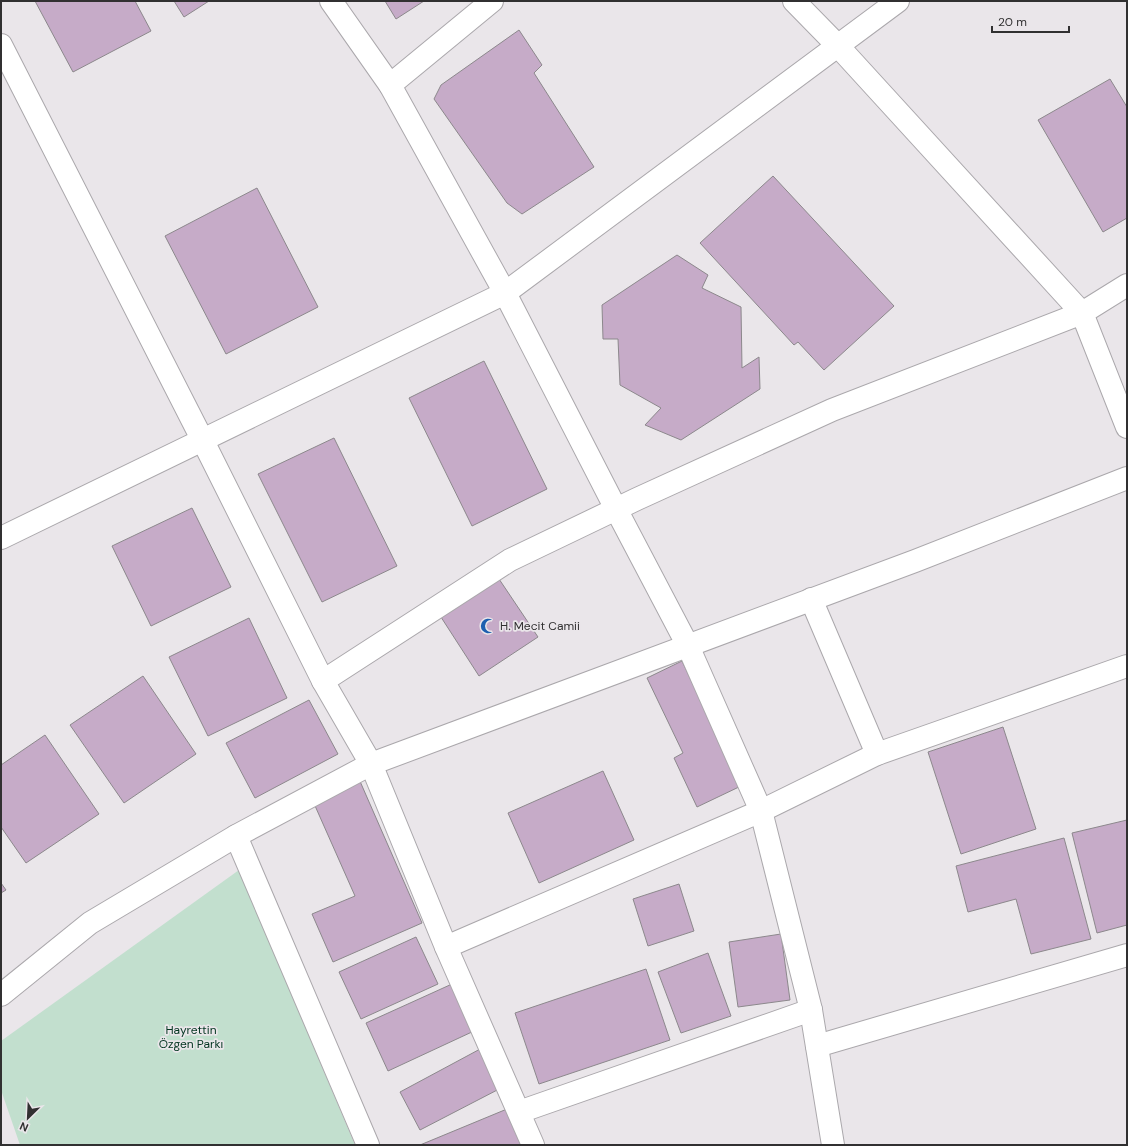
<svg xmlns="http://www.w3.org/2000/svg" width="1128" height="1146" font-family="'DM Sans',sans-serif">
  <rect width="100%" height="100%" fill="#eae6ea"/>
  <path fill="#c2dfce" d="M239,870l116,275h-335l-19,-55v-49z"/>
  <g fill="#c6abc8" stroke="#8c888c">
    <path d="M35,1h100l16,30 -78,41z"/>
    <path d="M174,1h35l-25,16z"/>
    <path d="M385,1h39l-28,18z"/>
    <path d="M519,30l23,35 -8,8 60,94 -72,47 -15,-11 -73,-104 7,-14z"/>
    <path d="M1110,79l17,28v111l-24,14 -65,-112z"/>
    <path d="M773,176l121,130 -70,64 -26,-28 -4,3 -94,-102z"/>
    <path d="M257,188l61,119 -92,47 -61,-118z"/>
    <path d="M677,255l31,20 -6,13 39,19 1,61 17,-11 1,32 -79,51 -36,-15 16,-17 -41,-23 -2,-46h-15l-1,-34z"/>
    <path d="M484,361l63,128 -75,37 -63,-128z"/>
    <path d="M334,438l63,128 -75,36 -64,-128z"/>
    <path d="M192,508l39,79 -80,39 -39,-80z"/>
    <path d="M497,576l41,61 -59,39 -40,-62z"/>
    <path d="M249,618l38,80 -79,38 -39,-79z"/>
    <path d="M682,661l59,125 -44,21 -23,-49 9,-5 -36,-75z"/>
    <path d="M143,676l53,78 -72,49 -54,-78z"/>
    <path d="M309,700l29,54 -83,44 -29,-55z"/>
    <path d="M1003,727l33,102 -75,25 -33,-102z"/>
    <path d="M45,735l54,79 -73,49 -25,-36v-62z"/>
    <path d="M603,771l31,69 -95,43 -31,-70z"/>
    <path d="M359,779l63,144 -89,39 -21,-48 43,-18 -43,-97z"/>
    <path d="M1127,820v105l-30,8 -25,-100z"/>
    <path d="M1064,838l27,101 -60,15 -15,-55 -48,13 -12,-46z"/>
    <path d="M1,883l5,7 -5,3z"/>
    <path d="M679,884l15,47 -46,15 -15,-47z"/>
    <path d="M781,934l9,66 -52,7 -9,-65z"/>
    <path d="M416,937l22,47 -77,35 -22,-47z"/>
    <path d="M708,953l23,63 -50,17 -23,-61z"/>
    <path d="M646,969l24,71 -131,44 -24,-71z"/>
    <path d="M452,984l22,47 -86,40 -22,-48z"/>
    <path d="M482,1048l21,39 -83,43 -20,-38z"/>
    <path d="M507,1109l15,36h-102z"/>
  </g>
  <g fill="none" stroke-linecap="round" stroke-linejoin="round">
    <g stroke="#aba8ac" stroke-width="24">
      <g id="minor">
        <path d="M331,1l59,84 115,208 111,216 72,137 73,165 50,199 22,135"/>
        <path d="M794,1l44,45 244,267 45,114"/>
        <path d="M1,45l202,396 120,240 48,83 75,183 87,198"/>
        <path d="M390,85l102,-84"/>
        <path d="M1,538l504,-245 393,-292"/>
        <path d="M811,599l66,155"/>
        <path d="M323,681l187,-121 127,-61 195,-89 250,-97 45,-28"/>
        <path d="M236,836l132,309"/>
        <path d="M446,947l315,-136 116,-57 250,-88"/>
        <path d="M1,995l89,-72 146,-87 135,-72 544,-203 212,-83"/>
        <path d="M817,1046l310,-91"/>
        <path d="M519,1112l292,-102"/>
      </g>
    </g>
    <use href="#minor" stroke="#fff" stroke-width="22"/>
  </g>
  <defs>
    <g id="mosque-bare" transform="scale(1.2)"><path d="M3.5-4.9A6 6 0 1 0 3.5 4.9A5 5 0 1 1 3.5-4.9Z" fill="#1d5faf" stroke="#eae6ea" stroke-width="2.5" paint-order="stroke"/></g>
  </defs>
  <g fill-rule="evenodd">
    <use href="#mosque-bare" x="488" y="626"/>
  </g>
  <g text-anchor="middle" dominant-baseline="central" stroke-width="3.5" stroke-linejoin="round" paint-order="stroke">
    <g font-size="12" fill="#313031" stroke="#eae6ea" text-anchor="start">
      <text x="500" y="626">H. Mecit Camii</text>
    </g>
    <g font-size="12" fill="#023520" stroke="#eae6ea">
      <text x="191" y="1030">Hayrettin<tspan x="191" dy="14">Özgen Parkı</tspan></text>
    </g>
  </g>
  <rect width="1128" height="1146" fill="none" stroke="#313031" stroke-width="4"/>
  <g transform="translate(28 1118) rotate(204)" stroke="#eae6ea" stroke-width="3" paint-order="stroke">
  <path d="M0-3L7 15L0 10L-7 15Z" fill="#313031"/>
  <text y="-6" font-size="11" font-weight="bold" text-anchor="middle" fill="#313031">N</text>
  </g>
  <path d="M992 26v6h77v-6" fill="none" stroke="#313031" stroke-width="2"/>
  <text x="998" y="26" font-size="12" fill="#313031" stroke="#eae6ea" stroke-width="3" paint-order="stroke">20 m</text>
</svg>
